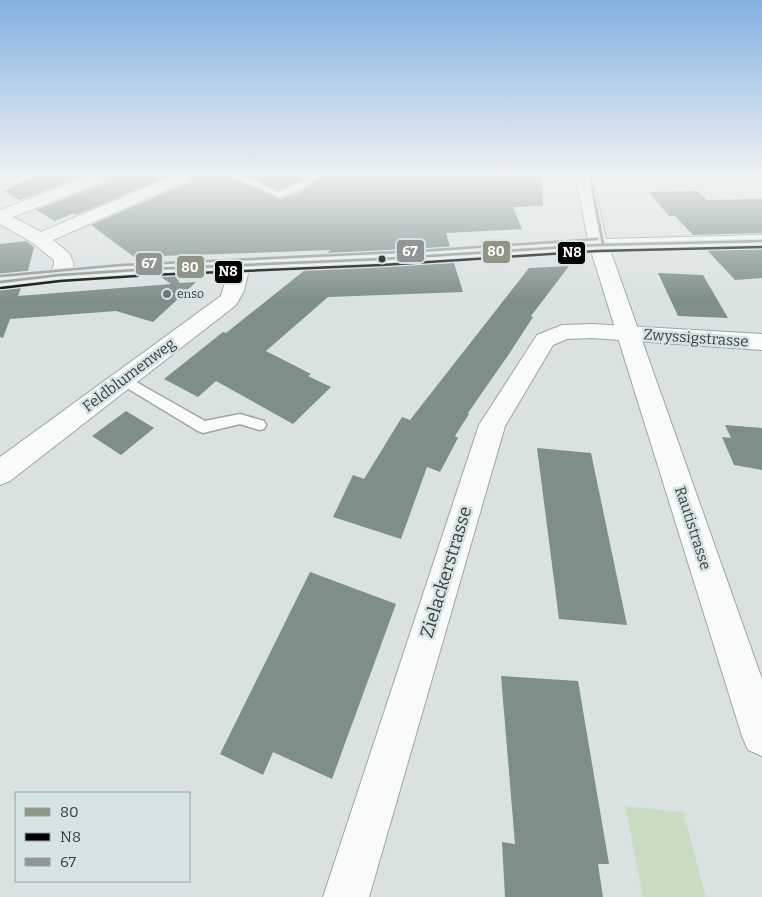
<svg xmlns="http://www.w3.org/2000/svg" width="762" height="897" font-family="Bitter,serif">
  <rect width="100%" height="100%" fill="#dae1e1"/>
  <path fill="#cadcc2" d="M625,806l58,6 23,85h-63z"/>
  <g fill="#7e8e8a">
    <path d="M37,176h48l-65,24 -16,-9 9,-4 -2,-1z"/>
    <path d="M114,176h54l-92,39 -2,-2 -19,8 -19,-11 75,-29z"/>
    <path d="M195,176h36l49,24 19,-7 27,-17h216l1,30 -30,1 9,22 -76,4 4,14 -124,7 5,-4 -169,6 3,5 -24,1 -50,-37 101,-44z"/>
    <path d="M248,176h62l-31,14z"/>
    <path d="M697,191l10,9 55,-1v34l-69,2 -18,-19h-6l-20,-24z"/>
    <path d="M26,241l8,6 -6,24 -28,3v-30z"/>
    <path d="M762,249v29l-27,2 -28,-30z"/>
    <path d="M454,263l9,29 -135,5 -62,54 45,23 -3,2 23,11 -38,37 -77,-43 -18,16 -34,-18 59,-47 3,1 79,-63z"/>
    <path d="M569,266l-38,50 2,1 -22,34 -43,62 1,1 -14,22 3,2 -18,34 -13,-5 -26,72 -68,-22 20,-42 11,4 38,-62 8,3 119,-152z"/>
    <path d="M658,273l45,2 25,43 -50,-2z"/>
    <path d="M175,276l5,7 16,-1 -43,40 -37,-11 -106,8 -7,19 -3,-1v-47l21,-2 -3,8 153,-12 -10,-7z"/>
    <path d="M126,411l28,17 -33,27 -29,-19z"/>
    <path d="M725,425l37,3v42l-28,-5 -12,-28 9,1z"/>
    <path d="M537,448l54,5 36,172 -68,-6z"/>
    <path d="M310,572l86,32 -64,175 -59,-27 -10,23 -43,-21z"/>
    <path d="M501,676l77,5 31,183h-11l5,33h-98l-3,-55 13,2z"/>
  </g>
  <g fill="none" stroke-linecap="round" stroke-linejoin="round">
    <g stroke="#a0a5a5" stroke-width="3">
      <g id="lane">
        <path d="M233,176h11l35,16 35,-16h10l-26,15 -19,7z"/>
        <path d="M122,374l83,47 35,-7 24,7 2,4 -2,4 -5,1 -19,-6 -37,9 -5,-2 -81,-49 -2,-3 2,-3z"/>
      </g>
    </g>
    <g stroke="#a0a5a5" stroke-width="2">
      <g id="street">
        <path d="M90,176h22l-2,3 -97,38 28,15 131,-56h21l-2,3 -138,61 17,14 4,11 -8,14 -7,2 -7,-2 -3,-4 5,-10v-5l-21,-17 -33,-19v-14z"/>
        <path d="M240,259l7,2 3,4 -6,26 -8,14 -226,176 -10,4v-28l221,-161 9,-31 3,-4z"/>
        <path d="M592,324l170,10v16l-170,-12 -25,1 -14,6 -48,81 -136,471h-46l156,-472 58,-90 25,-10z"/>
      </g>
    </g>
    <g stroke="#a0a5a5" stroke-width="2">
      <path id="secondary" d="M576,176h16l14,63 156,-4v12l-152,3 152,429v77l-14,-6 -6,-14 -151,-485c-71,5 -142,11 -212,14 -127,6 -253,8 -379,23v-12l59,-7 92,-6 231,-10 206,-13z"/>
    </g>
    <use href="#lane" fill="#f9fafa" fill-rule="evenodd"/>
    <use href="#street" fill="#f9fafa" fill-rule="evenodd"/>
    <use href="#secondary" fill="#f9fafa" fill-rule="evenodd"/>
    <g stroke="#d7e4e4" stroke-width="5">
      <path id="bus-1" d="M0,282l59,-7 92,-6 231,-10 215,-14 165,-4"/>
    </g>
    <g stroke="#d7e4e4" stroke-width="5">
      <path id="bus-2" d="M1,288l59,-7 91,-6 231,-10 215,-14 165,-4"/>
    </g>
    <g stroke="#d7e4e4" stroke-width="5">
      <g id="bus-3">
        <path d="M590,176l13,68"/>
        <path d="M0,276l120,-11 299,-14 178,-12"/>
      </g>
    </g>
    <use href="#bus-1" stroke="#919584" stroke-width="2.5"/>
    <use href="#bus-2" stroke="#000" stroke-width="2.5"/>
    <use href="#bus-3" stroke="#929595" stroke-width="2.5"/>
  </g>
  <linearGradient id="sky" x2="0" y2="1"><stop stop-color="#84b0e0"/><stop offset="0.58" stop-color="#eef2f2"/><stop offset="1" stop-color="#eef2f2" stop-opacity="0"/></linearGradient>
  <rect width="762" height="301" fill="url(#sky)"/>
  <circle fill="#393e3e" stroke="#d7e4e4" stroke-width="2" cx="382" cy="259" r="4.5"/>
  <circle fill="#717777" stroke="#d7e4e4" stroke-width="2" cx="167" cy="294" r="5"/>
  <g text-anchor="middle" dominant-baseline="central" stroke-width="5" stroke-linejoin="round" paint-order="stroke">
    <g font-size="12" fill="#393e3e" stroke="#d7e4e4" text-anchor="start">
      <text x="177" y="294">enso</text>
    </g>
    <g font-size="15" fill="#393e3e" stroke="#d7e4e4">
      <text transform="translate(696 338) rotate(4)">Zwyssigstrasse</text>
      <text transform="translate(129 375) rotate(-37)">Feldblumenweg</text>
      <text transform="translate(693 528) rotate(72)">Rautistrasse</text>
    </g>
    <g font-size="18" fill="#393e3e" stroke="#d7e4e4">
      <text transform="translate(446 572) rotate(-73)">Zielackerstrasse</text>
    </g>
  </g>
  <g stroke="#d7e4e4" stroke-width="2">
    <rect x="396" y="239" width="29" height="24" rx="5" fill="#929595"/>
    <rect x="482" y="240" width="29" height="24" rx="5" fill="#919584"/>
    <rect x="557" y="241" width="29" height="24" rx="5" fill="#000"/>
    <rect x="135" y="252" width="28" height="24" rx="5" fill="#929595"/>
    <rect x="176" y="255" width="29" height="24" rx="5" fill="#919584"/>
    <rect x="214" y="260" width="29" height="24" rx="5" fill="#000"/>
  </g>
  <g font-size="14" text-anchor="middle" font-weight="bold" fill="#fff">
    <text x="410" y="256">67</text>
    <text x="496" y="256">80</text>
    <text x="572" y="257">N8</text>
    <text x="149" y="268">67</text>
    <text x="190" y="272">80</text>
    <text x="228" y="276">N8</text>
  </g>
  <rect x="15" y="792" width="175" height="90" fill="#d7e4e4" stroke="#98a2a2"/>
  <rect x="25" y="808" width="25" height="8" fill="#919584" stroke="#98a2a2"/>
  <text x="60" y="817" font-size="15" fill="#393e3e">80</text>
  <rect x="25" y="833" width="25" height="8" fill="#000000" stroke="#98a2a2"/>
  <text x="60" y="842" font-size="15" fill="#393e3e">N8</text>
  <rect x="25" y="858" width="25" height="8" fill="#929595" stroke="#98a2a2"/>
  <text x="60" y="867" font-size="15" fill="#393e3e">67</text>
</svg>
